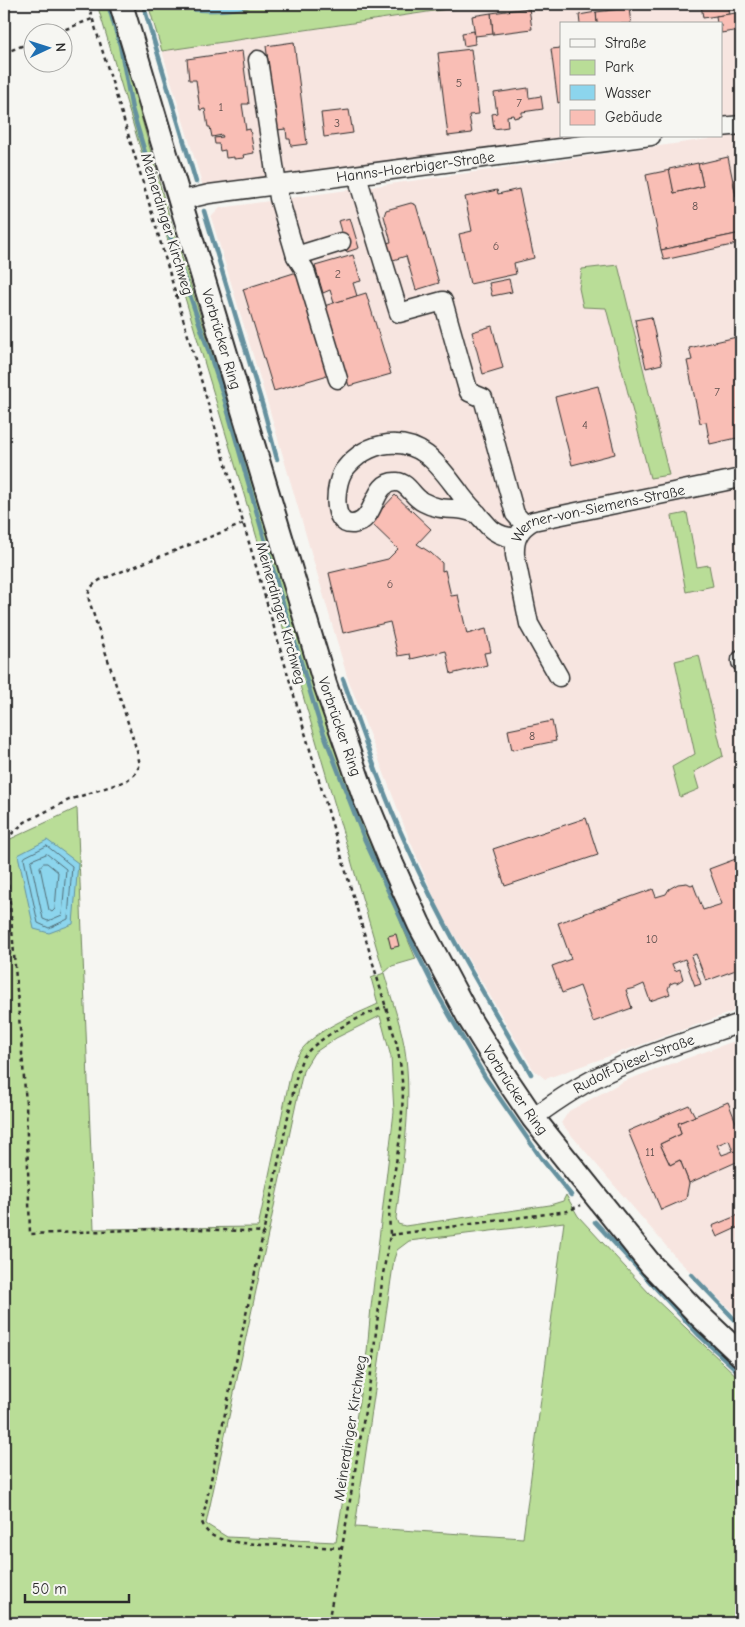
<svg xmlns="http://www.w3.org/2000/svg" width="745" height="1627" font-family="'Comic Neue',sans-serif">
  <rect width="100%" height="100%" fill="#f6f6f2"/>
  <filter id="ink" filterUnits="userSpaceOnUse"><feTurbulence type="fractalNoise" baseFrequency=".02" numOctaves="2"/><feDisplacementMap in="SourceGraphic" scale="10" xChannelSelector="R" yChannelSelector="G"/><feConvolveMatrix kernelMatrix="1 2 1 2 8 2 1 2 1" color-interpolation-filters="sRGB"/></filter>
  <g filter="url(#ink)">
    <g fill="#f7e5e0">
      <path d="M482,4h259v112l-20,3v-95h-160v112h34l-391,54 -42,-139z"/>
      <path d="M737,135l4,3v871l-196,70 -12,-10 -94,-160 -31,-73 -61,-160 -78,-268 -58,-191 9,-9z"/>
      <path d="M740,1039l1,1v280l-63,-60 -117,-137 8,-12 55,-30z"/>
    </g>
    <g fill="#b9dd97" stroke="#728461" fill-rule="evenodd">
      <path d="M97,4h13l54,195 49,157 105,332 83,235 15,36 -24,7 -8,7c8,28 19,57 22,85 6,53 -4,108 -10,160l2,6 7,2 145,-21 13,-4 3,-6 12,21 72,78 91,86v243h-737v-666l7,-3 -7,-112 73,-34 17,421 164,-2 33,-155c3,-6 4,-13 8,-19 18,-25 52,-36 79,-49l-7,-26 13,-5 -130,-445zM380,1016l11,41 3,55 -23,195 -4,45 -31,190 -109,-5 -21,-13 97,-453 11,-18 22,-15zM564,1222l-41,316 -168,-11 39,-268 3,-9 12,-9z"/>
      <path d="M148,4h42l4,7 54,-3 6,-4h228l-320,47z"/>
      <path d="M618,265l51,210 -19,3 -44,-170 -23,-1 -4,-19 3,-19z"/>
      <path d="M687,513l10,54 12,-2 4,21 -27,6 -14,-76z"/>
      <path d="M699,655l24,101 -29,16 5,17 -19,8 -8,-30 23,-13 -20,-93z"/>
    </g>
    <g fill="#8cd5ed" stroke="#65919f">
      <path d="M190,4h64c-13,8 -44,9 -60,7z"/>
      <path d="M47,840l31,23 -5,61 -24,9 -15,-4 -16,-74z"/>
    </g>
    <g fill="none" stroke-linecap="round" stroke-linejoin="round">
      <g stroke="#526f79" stroke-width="1">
        <path d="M47,846l25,20 -4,53 -19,9 -11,-5 -14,-64 1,-2z"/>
        <path d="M47,854l19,15 -4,46 -14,6 -5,-2 -12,-57 1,-2z"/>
        <path d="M44,863h3l11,9 -3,37 -3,3 -3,-2 -9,-43z"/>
      </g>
      <g stroke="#65919f" stroke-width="4.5">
        <path d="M108,4l12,41 12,64 36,121 54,161 59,206 38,124 45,117 49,107 26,52 46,80 56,81 30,37"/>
        <path d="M143,4l53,178"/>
        <path d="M204,211l59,196 14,52"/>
        <path d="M343,679c20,56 39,113 64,167 35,79 80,153 124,228"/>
        <path d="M595,1222l103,112 43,40"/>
        <path d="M691,1274l50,52"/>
      </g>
    </g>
    <g fill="#f9beb5" stroke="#2b2b2b" fill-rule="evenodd">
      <path d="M701,4h26l2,10 -26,4z"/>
      <path d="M529,8l3,21 -39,5 -2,-21z"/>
      <path d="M629,8l2,16h-34l-1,-12z"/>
      <path d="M596,12l1,12h-17l-1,-9z"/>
      <path d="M491,13l2,21 -18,2 -3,-20z"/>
      <path d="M736,13l4,17 -19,3v-9h-4l-1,-8z"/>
      <path d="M474,31l1,13 -11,2 -2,-13z"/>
      <path d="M294,42l13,102 -16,2 -1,-7h-3l-1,-10 -9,1 -11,-84z"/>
      <path d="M561,48v54l-3,1 -7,-54z"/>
      <path d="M471,49l8,65 -10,1 3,18 -24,3 -10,-83z"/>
      <path d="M242,51l7,53h-7l4,26 4,-1 4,24 -11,2 1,3 -10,1v-2l-8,1 -1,-8 -5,1 -1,-7h-4l-1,-6 9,-1 -1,-2 -10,2 -2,-10h-2l-3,-18 -5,1 -4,-30h-7l-2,-21z"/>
      <path d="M528,88l1,10 12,-2 2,13 -21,3v4l-8,2 -1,-3 -6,1 1,11 -14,2 -2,-15 5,-1 -3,-20z"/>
      <path d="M349,110l4,23 -29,4 -3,-24z"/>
      <path d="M728,157l13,63v13l-80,17 -15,-75 24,-5 4,23 29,-7 -5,-22z"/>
      <path d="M698,163l5,23 -29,7 -5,-24z"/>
      <path d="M741,178v42l-8,-40z"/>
      <path d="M519,189l15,69 -20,5 2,11 -46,10 -11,-50 13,-3 -7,-34 32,-7 1,4z"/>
      <path d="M411,203l5,2 23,78 -23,7 -10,-34 -16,5 -5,-18 6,-1 -7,-26 2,-6z"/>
      <path d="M350,218l9,30 -12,4 -9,-31z"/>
      <path d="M741,233v10l-77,17 -3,-10z"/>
      <path d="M353,255l8,26 -8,2 4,13 -23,7 -4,-13 -7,3 -8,-27z"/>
      <path d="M297,272l31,103 -54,16 -31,-102z"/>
      <path d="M509,279l3,13 -20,4 -3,-13z"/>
      <path d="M366,293l25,81 -42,12 -25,-80z"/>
      <path d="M651,317l11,47 -16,4 -11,-48z"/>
      <path d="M492,326l11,42 -20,6 -11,-42z"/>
      <path d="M741,336v104l-4,1v-3l-27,6 -4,-22 -6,1 -13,-62 5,-1 -3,-12z"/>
      <path d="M598,386l17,68 -43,11 -17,-68z"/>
      <path d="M395,495l36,34 -14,15 14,9 11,10v8l3,-1 6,26 7,-1 9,39 19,-5 5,23 -7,1 3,12 -36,9 -5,-23 -35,8 -1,-5 -12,2 -8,-34 -47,11 -14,-60 59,-14 10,-10 -28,-27z"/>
      <path d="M552,721l4,20 -44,9 -4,-20z"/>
      <path d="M586,818l12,37 -93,31 -12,-37z"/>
      <path d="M741,857v111l-35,13 -10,-27 -5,2 10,28 -6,2 -10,-27 -13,5 3,7 5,-2 3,10 -6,4 -2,-1 -5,2 -2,5 2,5 -20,7 -6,-17 -9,4 -9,2 6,18 -39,14 -13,-36 -18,7 -10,-27 19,-7 -13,-36 95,-34 3,8 10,-3 3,-5 9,-5 9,-1 4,2 2,-1 10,26 19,-6 -13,-35z"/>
      <path d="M396,934l3,12 -8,2 -3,-12z"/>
      <path d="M728,1102l13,33v25l-52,23 -9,-23 -10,5 -10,-21 21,-10 -3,-11zM729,1140l4,11 -11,4 -5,-10z"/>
      <path d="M689,1105l6,11 -17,7 3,11 -21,10 10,21 10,-5 9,23 -3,16 -25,11 -33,-79z"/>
      <path d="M741,1214v12l-24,11 -5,-11z"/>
    </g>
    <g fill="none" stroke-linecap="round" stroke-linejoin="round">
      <g stroke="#2b2b2b" stroke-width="21">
        <g id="minor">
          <path d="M258,60l21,138 17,58 9,14 33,109"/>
          <path d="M721,127l20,-2"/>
          <path d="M359,175l1,11 39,127 44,-12 24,85 2,6 14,6 32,116 10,11"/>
          <path id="s1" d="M179,201l30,-7 442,-58"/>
          <path d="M296,256l45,-14"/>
          <path d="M478,514c-7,-2 -15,-5 -22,-5 -13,0 -22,-1 -33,-7 -11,-5 -14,-19 -26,-20 -26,-2 -19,39 -44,42 -23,2 -18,-42 -9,-54 11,-14 25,-24 44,-26 36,-3 51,22 71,48 6,9 15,18 22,26 4,4 8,10 13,13 7,5 14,6 22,7"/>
          <path d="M741,660v2"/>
          <path id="s2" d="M559,677l-30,-53 -14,-69c-1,-16 4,-26 18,-34l208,-43"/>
          <path id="s3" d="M533,1118c23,-17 48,-34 75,-46 43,-20 89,-34 133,-49"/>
        </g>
      </g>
      <g stroke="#2b2b2b" stroke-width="26">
        <g id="major">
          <path id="s4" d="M121,4l204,680 40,115 27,65 27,60 51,96 38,61 25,37 119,148 47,49 42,40"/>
        </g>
      </g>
      <g stroke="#2b2b2b" stroke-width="2.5" stroke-dasharray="4 4" stroke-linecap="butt">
        <path d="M88,4l53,172 256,869 4,24 2,24 -2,38 -12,77 1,27 -7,39 -13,107 -28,167 -14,75"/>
        <path d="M738,4l3,13"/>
        <path d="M58,32l34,-13"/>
        <path d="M4,53l28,-11"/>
        <path d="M243,524l-143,56c-8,5 -13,10 -11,20l48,151 3,14 -5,9 -9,7 -57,19 -44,22 -17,15 -2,18 20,248 4,131 149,-6 85,4"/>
        <path d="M390,1235l178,-24 13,-6"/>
        <path d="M342,1548l-101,-5c-16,-3 -33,-3 -39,-21l95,-448c2,-5 4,-14 7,-18 14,-19 61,-43 82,-49"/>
      </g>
      <use href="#minor" stroke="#f6f6f2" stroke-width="18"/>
      <use href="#major" stroke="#f6f6f2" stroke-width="22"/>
    </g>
  </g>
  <g text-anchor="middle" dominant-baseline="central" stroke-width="5" stroke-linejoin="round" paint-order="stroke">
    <g font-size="12" fill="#5e504e">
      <text x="459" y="83">5</text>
      <text x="519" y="103">7</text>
      <text x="221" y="107">1</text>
      <text x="337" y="123">3</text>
      <text x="695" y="206">8</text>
      <text x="496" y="246">6</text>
      <text x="338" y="274">2</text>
      <text x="717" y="392">7</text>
      <text x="585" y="425">4</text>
      <text x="390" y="584">6</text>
      <text x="532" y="736">8</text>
      <text x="652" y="939">10</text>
      <text x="650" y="1152">11</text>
    </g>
    <g font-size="15" fill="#2b2b2b" stroke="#f6f6f2">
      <text stroke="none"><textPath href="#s1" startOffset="239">Hanns-Hoerbiger-Straße</textPath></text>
      <text transform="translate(167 224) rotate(73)">Meinerdinger Kirchweg</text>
      <text stroke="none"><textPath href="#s4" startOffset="350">Vorbrücker Ring</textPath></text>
      <text stroke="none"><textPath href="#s2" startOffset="236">Werner-von-Siemens-Straße</textPath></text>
      <text transform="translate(281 613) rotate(74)">Meinerdinger Kirchweg</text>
      <text stroke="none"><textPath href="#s4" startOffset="755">Vorbrücker Ring</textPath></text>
      <text stroke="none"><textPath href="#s3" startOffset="115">Rudolf-Diesel-Straße</textPath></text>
      <text stroke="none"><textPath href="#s4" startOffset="1160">Vorbrücker Ring</textPath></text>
      <text transform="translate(350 1428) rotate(-81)">Meinerdinger Kirchweg</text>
    </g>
  </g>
  <rect width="745" height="1627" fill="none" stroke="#f6f6f2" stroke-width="20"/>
  <rect x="10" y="10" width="725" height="1607" fill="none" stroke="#2b2b2b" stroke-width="2" filter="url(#ink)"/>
  <rect x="560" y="22" width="162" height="115" fill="#f6f6f2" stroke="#a5a5a2"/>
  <rect x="570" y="39" width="25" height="8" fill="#f6f6f2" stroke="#a5a5a2"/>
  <text x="605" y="48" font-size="15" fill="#2b2b2b">Straße</text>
  <rect x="570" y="60" width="25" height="15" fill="#b9dd97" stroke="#a5a5a2"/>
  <text x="605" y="72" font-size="15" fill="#2b2b2b">Park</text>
  <rect x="570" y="85" width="25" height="15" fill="#8cd5ed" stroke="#a5a5a2"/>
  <text x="605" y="98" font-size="15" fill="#2b2b2b">Wasser</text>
  <rect x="570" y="110" width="25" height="15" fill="#f9beb5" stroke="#a5a5a2"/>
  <text x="605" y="122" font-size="15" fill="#2b2b2b">Gebäude</text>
  <g transform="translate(48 48) rotate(86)"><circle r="24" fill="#f6f6f2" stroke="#a5a5a2"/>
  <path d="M0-4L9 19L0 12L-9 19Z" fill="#1f6fb2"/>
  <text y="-8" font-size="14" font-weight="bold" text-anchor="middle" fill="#2b2b2b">N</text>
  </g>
  <path d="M25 1594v8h104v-8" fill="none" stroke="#2b2b2b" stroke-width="2.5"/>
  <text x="32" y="1594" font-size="15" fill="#2b2b2b" stroke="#f6f6f2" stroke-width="4" paint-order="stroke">50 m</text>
</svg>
